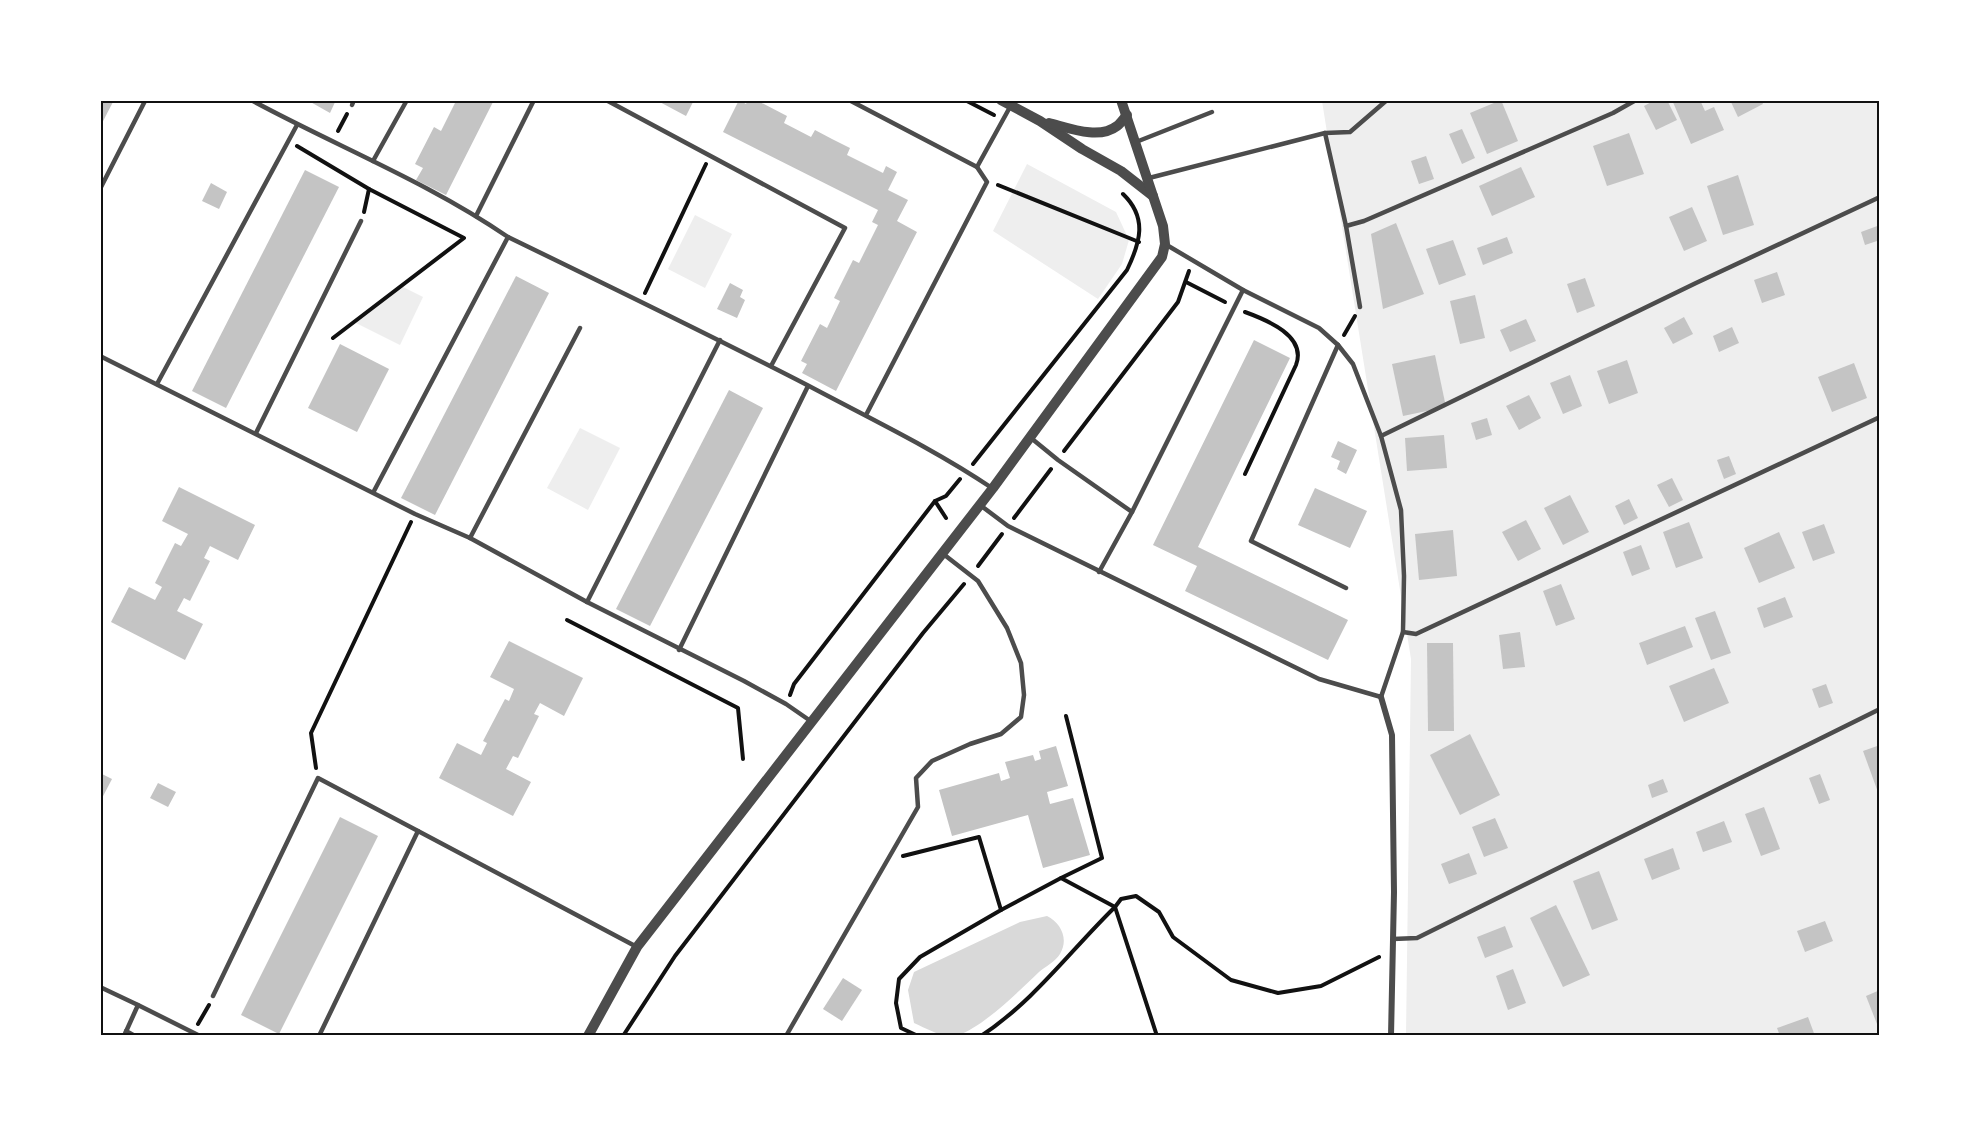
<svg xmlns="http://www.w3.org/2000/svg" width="1980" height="1136" font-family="Commissioner,sans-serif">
  <rect width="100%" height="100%" fill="#fff"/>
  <g fill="#eee">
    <path d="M1322,101h557v934h-473l5,-376z"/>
    <path d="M1027,164l89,48 13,28 -7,24 -24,35 -105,-68z"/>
    <path d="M695,215l37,19 -27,54 -37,-19z"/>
    <path d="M401,286l22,11 -23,48 -46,-23z"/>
    <path d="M580,428l40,20 -32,62 -41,-22z"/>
  </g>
  <path fill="#d9d9d9" d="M1047,916c14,7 22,23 13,38 -4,7 -15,13 -21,18 -19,18 -57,56 -81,63 -15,4 -30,-6 -44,-12l-6,-33 6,-18 106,-50z"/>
  <g fill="#c4c4c4">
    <path d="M100,100h14l-14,27z"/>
    <path d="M307,100h29l-6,13z"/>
    <path d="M450,100h44l-48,95 -30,-15 7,-12 -8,-4 19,-37 7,4 14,-28z"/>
    <path d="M656,100h38l-8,16z"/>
    <path d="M739,100l7,4 2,-4h8l31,16 -3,7 27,14 4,-7 17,9 18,9 -3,7 36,18 3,-7 11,6 -9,18 20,10 -11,21 20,11 -81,159 -34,-18 5,-9 -6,-3 19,-37 7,4 13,-27 -6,-3 19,-38 6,3 19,-38 -6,-3 6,-12 -155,-78z"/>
    <path d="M1501,100l17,41 -31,13 -17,-41z"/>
    <path d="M1655,100h12l10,20 -21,10 -12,-24z"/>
    <path d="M1672,100h28l5,11 9,-4 10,23 -33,14z"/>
    <path d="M1730,100h31l2,4 -25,13z"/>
    <path d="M1462,129l13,29 -13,6 -13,-30z"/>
    <path d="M1629,133l15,41 -37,12 -14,-40z"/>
    <path d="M1426,156l8,23 -15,5 -8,-23z"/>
    <path d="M1521,167l14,30 -43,19 -13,-30z"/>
    <path d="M305,170l34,17 -113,221 -34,-17z"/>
    <path d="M1738,175l16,50 -31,10 -16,-49z"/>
    <path d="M211,183l16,9 -8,17 -17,-8z"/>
    <path d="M1692,207l15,34 -23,10 -15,-34z"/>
    <path d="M1396,223l28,71 -41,15 -12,-75z"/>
    <path d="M1880,225v15l-15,5 -4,-13z"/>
    <path d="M1507,237l6,16 -30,12 -6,-17z"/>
    <path d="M1453,240l13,35 -27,10 -13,-36z"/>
    <path d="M1777,272l8,23 -23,8 -8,-23z"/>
    <path d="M516,276l33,17 -114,222 -34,-17z"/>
    <path d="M1585,278l10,28 -18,7 -10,-29z"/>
    <path d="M730,283l13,7 -3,7 5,3 -8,18 -20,-9z"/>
    <path d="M1475,295l10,43 -25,6 -10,-43z"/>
    <path d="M1684,317l9,17 -20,10 -9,-16z"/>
    <path d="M1526,319l10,22 -26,11 -10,-22z"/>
    <path d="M1732,327l7,16 -20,9 -6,-16z"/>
    <path d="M1254,340l36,18 -92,189 150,73 -20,40 -143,-69 12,-25 -44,-21z"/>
    <path d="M340,344l49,25 -32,63 -49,-24z"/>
    <path d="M1435,355l11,52 -43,9 -11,-52z"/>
    <path d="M1627,360l11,33 -29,11 -12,-33z"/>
    <path d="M1854,363l13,35 -35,14 -14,-35z"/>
    <path d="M1570,375l12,31 -19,8 -13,-31z"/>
    <path d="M729,390l34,18 -113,218 -34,-17z"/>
    <path d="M1529,395l12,23 -22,12 -13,-24z"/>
    <path d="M1487,418l5,17 -16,5 -5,-17z"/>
    <path d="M1444,435l3,33 -40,3 -2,-33z"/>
    <path d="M1338,441l19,9 -11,24 -9,-5 3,-8 -9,-4z"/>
    <path d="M1729,456l7,18 -12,5 -7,-19z"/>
    <path d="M1672,478l11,22 -14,7 -12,-22z"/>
    <path d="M179,487l76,38 -17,35 -28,-14 -6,12 6,3 -20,40 -6,-3 -7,13 26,13 -18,36 -74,-38 18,-35 26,13 7,-13 -7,-4 20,-40 6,3 7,-12 -26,-13z"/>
    <path d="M1315,488l52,23 -17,37 -52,-23z"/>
    <path d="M1570,495l19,37 -26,13 -19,-37z"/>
    <path d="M1629,499l9,19 -14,7 -9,-19z"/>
    <path d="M1526,520l15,29 -23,12 -16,-29z"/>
    <path d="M1689,522l14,36 -27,10 -13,-36z"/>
    <path d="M1824,524l11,29 -22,8 -11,-29z"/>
    <path d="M1453,530l4,46 -38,4 -4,-46z"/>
    <path d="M1779,532l16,36 -36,15 -15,-35z"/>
    <path d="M1641,545l9,24 -18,7 -9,-24z"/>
    <path d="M1561,584l14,35 -19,7 -13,-35z"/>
    <path d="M1785,597l8,20 -29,11 -7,-20z"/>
    <path d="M1715,611l16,42 -20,7 -16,-42z"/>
    <path d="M1685,626l8,21 -46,18 -8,-22z"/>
    <path d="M1520,632l5,35 -22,2 -4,-34z"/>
    <path d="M509,641l74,37 -19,38 -24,-13 -6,11 5,2 -21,42 -5,-2 -7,13 25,13 -18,34 -74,-38 18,-35 24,12 6,-12 -4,-2 22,-42 4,2 5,-12 -24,-12z"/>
    <path d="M1427,643h26l1,88h-26z"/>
    <path d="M1714,668l15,35 -45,19 -15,-36z"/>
    <path d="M1826,684l7,19 -14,5 -7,-19z"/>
    <path d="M1470,734l30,61 -40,20 -30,-60z"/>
    <path d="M1880,745v50h-1l-16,-44z"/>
    <path d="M1056,746l12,40 -21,6 3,12 23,-6 17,57 -47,13 -15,-53 -76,21 -13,-46 60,-17 2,8 9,-3 -5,-16 28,-7 2,6 6,-2 -2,-8z"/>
    <path d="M100,773l12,6 -12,23z"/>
    <path d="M1820,774l10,26 -11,4 -10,-26z"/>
    <path d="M1663,779l5,13 -16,6 -4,-13z"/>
    <path d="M158,783l18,9 -8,15 -18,-9z"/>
    <path d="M1764,807l16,42 -19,7 -16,-42z"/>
    <path d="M340,817l38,19 -99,198 -38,-19z"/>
    <path d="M1495,818l13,30 -24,9 -12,-30z"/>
    <path d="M1724,821l8,21 -29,10 -7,-20z"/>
    <path d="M1673,848l7,21 -28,11 -8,-21z"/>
    <path d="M1469,853l8,21 -28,10 -8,-20z"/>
    <path d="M1599,871l19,49 -26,10 -19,-49z"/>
    <path d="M1556,905l34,70 -27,12 -33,-69z"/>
    <path d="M1825,921l8,20 -28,11 -8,-21z"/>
    <path d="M1505,926l8,21 -28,11 -8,-21z"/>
    <path d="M1513,969l13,34 -18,7 -12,-34z"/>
    <path d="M843,978l19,12 -20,31 -19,-12z"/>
    <path d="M1880,990v33l-3,1 -11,-28z"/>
    <path d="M1808,1017l7,19h-35l-3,-8z"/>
  </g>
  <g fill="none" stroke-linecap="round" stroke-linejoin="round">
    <g stroke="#111" stroke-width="4">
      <path d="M965,100l29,15"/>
      <path d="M338,131l9,-17"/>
      <path d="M297,146l72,43 95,49 -131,100"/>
      <path d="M998,185l141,57"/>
      <path d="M364,212l5,-23"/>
      <path d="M1186,282l39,20"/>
      <path d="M645,293l61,-129"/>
      <path d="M1344,335l11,-19"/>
      <path d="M1064,451l114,-149 11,-31"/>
      <path d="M973,464l154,-194c13,-27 21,-52 -4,-76"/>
      <path d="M1245,474l51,-109c11,-29 -29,-45 -51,-53"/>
      <path d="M935,501l11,17"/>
      <path d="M1014,518l37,-49"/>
      <path d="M978,566l24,-32"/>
      <path d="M567,620l171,88 5,51"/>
      <path d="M790,695l4,-11 141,-183 11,-5 14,-17"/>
      <path d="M1066,716l36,142 -41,20 54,29 6,-8 15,-3 23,16 14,25 58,43 47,13 43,-7 58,-29"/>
      <path d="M316,768l-5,-35 100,-211"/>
      <path d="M903,856l76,-19 22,73 -81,47 -21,22 -3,24 5,25 17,8"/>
      <path d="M1001,910l60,-32"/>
      <path d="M198,1024l11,-19"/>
      <path d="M623,1036l52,-80 248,-323 41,-49"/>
      <path d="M981,1036c53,-35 89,-85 134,-129l42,129"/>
    </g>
    <g stroke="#4c4c4c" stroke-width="4.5">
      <path d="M251,100c85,46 177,82 257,137 101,49 202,98 301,149 62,33 125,63 183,102"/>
      <path d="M606,100l239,128 -74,138"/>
      <path d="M849,100l128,67 10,15 -121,233"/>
      <path d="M352,105l2,-5"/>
      <path d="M1325,133l21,93 14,81"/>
      <path d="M1136,142l76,-30"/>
      <path d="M373,161l34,-61"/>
      <path d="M977,167l33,-60"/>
      <path d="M1149,178l176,-45 25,-1 37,-32"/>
      <path d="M100,189l45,-88"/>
      <path d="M476,216l58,-116"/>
      <path d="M1346,226l18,-5 249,-108 23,-13"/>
      <path d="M1165,244l78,46 76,38 19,17 -87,196 95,47"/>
      <path d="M100,356l315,158 55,24 117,64 157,79 42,23 26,18"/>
      <path d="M157,384l140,-259"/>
      <path d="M256,433l105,-212"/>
      <path d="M1381,436l315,-153 184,-86"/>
      <path d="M1031,438l27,22 74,52"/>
      <path d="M374,491l134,-254"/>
      <path d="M980,505l28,21 311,153 62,18 22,-65 1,-56 -3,-66 -20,-74 -28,-72 -15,-19"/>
      <path d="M470,538l110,-210"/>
      <path d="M1099,572l33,-60 111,-222"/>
      <path d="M587,602l133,-262"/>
      <path d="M1403,632l13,2 464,-217"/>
      <path d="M679,650l129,-264"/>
      <path d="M1393,939l24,-1 463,-229"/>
      <path d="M100,987l38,18"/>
      <path d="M213,996l105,-218 319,169"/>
      <path d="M126,1031l9,5"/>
      <path d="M124,1036l14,-31 62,31"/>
      <path d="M319,1036l99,-205"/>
      <path d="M786,1036l132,-229 -2,-29 16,-17 38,-17 31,-10 20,-17 3,-22 -3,-32 -14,-35 -29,-47 -36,-28"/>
    </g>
    <path stroke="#4c4c4c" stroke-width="6" d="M1381,697l11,38 2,157 -3,144"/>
    <g stroke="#4c4c4c" stroke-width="10">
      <path d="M1001,100l39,21 42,28 39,22 32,25"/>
      <path d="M1049,123c20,5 50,17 68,3 4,-3 7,-8 10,-11"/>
      <path d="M588,1036l49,-89 356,-459 169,-231 3,-13 -2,-18 -42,-126"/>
    </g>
  </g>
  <rect width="1980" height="1136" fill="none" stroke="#ffffff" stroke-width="204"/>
  <rect x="102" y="102" width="1776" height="932" fill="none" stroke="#111" stroke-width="2"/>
</svg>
